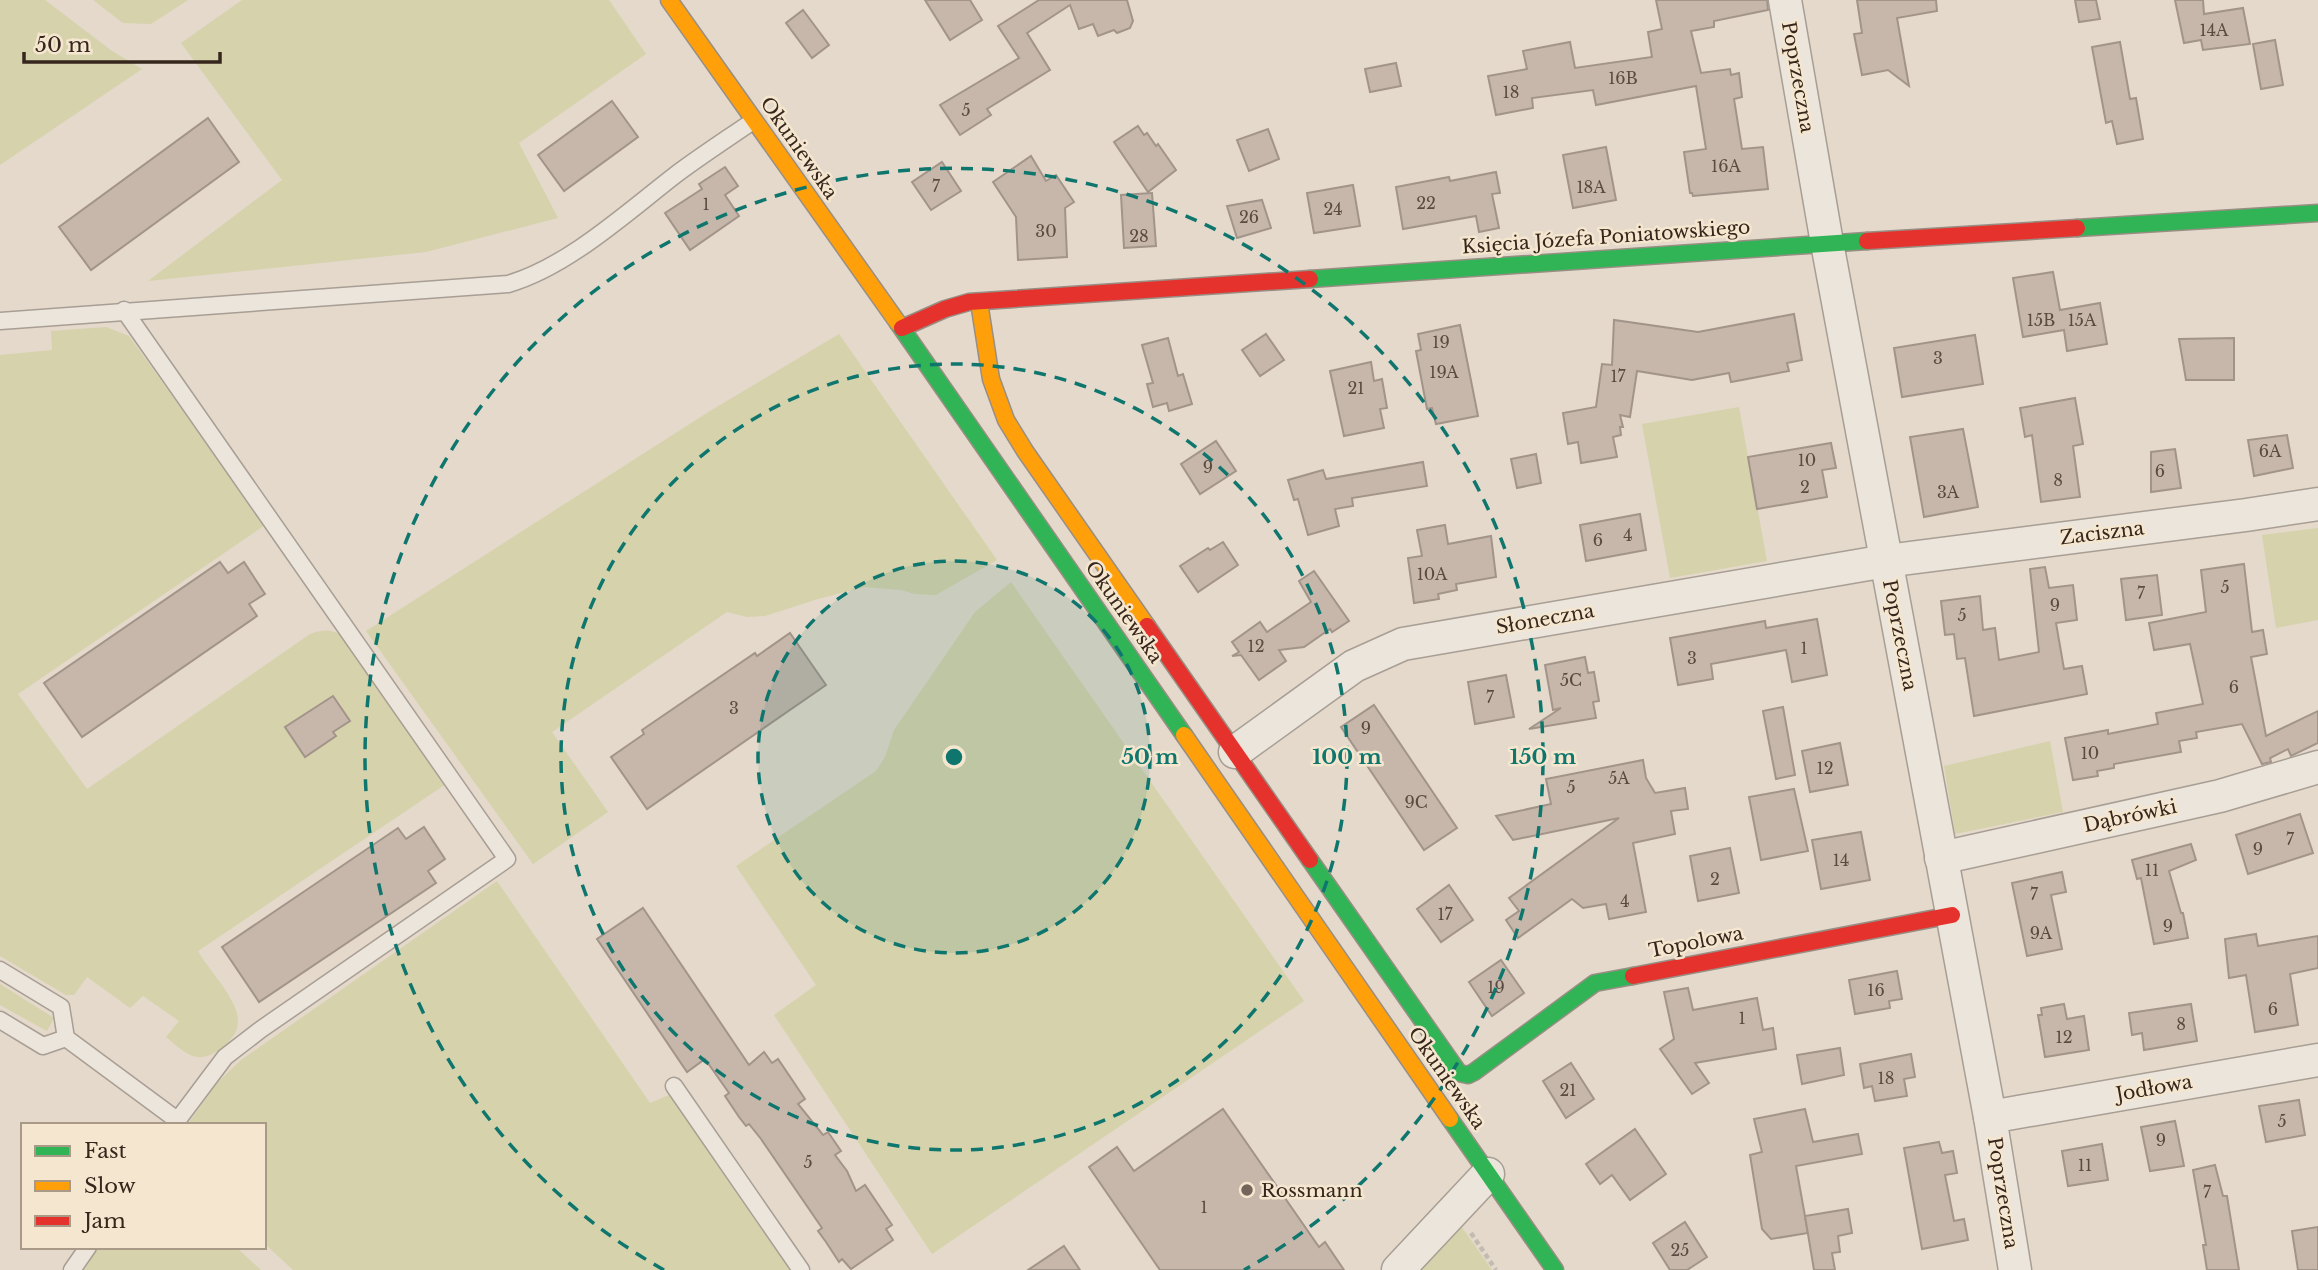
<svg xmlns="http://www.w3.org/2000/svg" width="2318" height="1270" font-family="'Libre Baskerville',serif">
  <rect width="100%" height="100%" fill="#e4d9ca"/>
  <g fill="#d6d2ac">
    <path d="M0,0h45l67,51 30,18 -142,96z"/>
    <path d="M93,0h95l-37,24 -28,-1z"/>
    <path d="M242,0h367l37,54 -127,89 39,75 -132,34 -278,29 134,-101 -101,-137z"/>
    <path d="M106,327l23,9 136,189 -247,169 69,95 223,-155c13,-5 21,-5 33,2l106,146 -251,169c11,19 30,38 38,59 2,6 3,15 0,21 -5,12 -25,28 -38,26 -12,-1 -23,-13 -32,-20l13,-16 -36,-25 -13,12 -43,-31 -13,18h-8l-66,-39v-601l52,-5 -1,-19z"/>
    <path d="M839,334l158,226 -61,35 -21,-1 -14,-4 -37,-3 -46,12 -53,17 -18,1 -20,-5 -175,120 56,80 -75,52 -167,-233 344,-220z"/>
    <path d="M1739,407l28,154 -97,17 -28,-154z"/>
    <path d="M2318,528v92l-42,8 -14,-93z"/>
    <path d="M1011,582l293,419 -372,253 -158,-239 42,-30 -80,-119 140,-95 9,-14 9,-27 81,-118z"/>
    <path d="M2050,741l13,71 -108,22 -11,-68z"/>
    <path d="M497,881l153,222 19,-8 121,175h-497l-29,-27v-118h-77l30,-42 24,-23z"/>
    <path d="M0,984l54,34 -7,13 -47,-26z"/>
    <path d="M1461,1226l31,44h-73z"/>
    <path d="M97,1247h139l25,23h-181z"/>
  </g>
  <g fill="#c7b7ab" stroke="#a3948a" stroke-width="2">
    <path d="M925,0h45l12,20 -32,20z"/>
    <path d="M1039,0h88l6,21 -3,7 -13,5 -3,-3 -16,6 -5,-12 -14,5 -9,-24 -43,28 23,37 -63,39 4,6 -31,20 -20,-30 79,-47 -21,-32z"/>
    <path d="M1656,0h111l1,10 -54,11v6l-23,4 10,42 29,-4 1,6 8,-2 3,24 -8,2 8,50 21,-2 5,42 -75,7 -1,-3h-2l-6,-41 22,-3 -10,-63 -100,19 -3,-15 -61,8 1,10 -37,7 -8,-39 39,-7 -4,-18 47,-9 5,26 77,-11 -4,-25 14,-3z"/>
    <path d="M1857,0h79l1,11 -40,7 12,68 -21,-16 -26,5 -8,-41 8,-1z"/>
    <path d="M2075,0h21l4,19 -21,3z"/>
    <path d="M2175,0h28l1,14 39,-6 7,36 -47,6 -2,-10 -17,3z"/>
    <path d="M803,10l26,35 -17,13 -26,-35z"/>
    <path d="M2275,40l8,45 -22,4 -8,-45z"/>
    <path d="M2120,42l10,57 6,-1 7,41 -26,5 -5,-23 -6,2 -14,-76z"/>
    <path d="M1396,63l5,23 -31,6 -5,-23z"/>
    <path d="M612,101l26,36 -74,54 -26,-36z"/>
    <path d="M208,118l31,44 -148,108 -32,-43z"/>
    <path d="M1138,126l6,9 3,-2 9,13 2,-2 18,26 -28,22 -34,-50z"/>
    <path d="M1268,129l11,30 -30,12 -12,-31z"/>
    <path d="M1606,147l10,53 -43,8 -10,-53z"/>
    <path d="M1031,156l15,25 10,-6 18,27 -9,6 2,49 -49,3 -2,-43 -23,-35z"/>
    <path d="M942,162l19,29 -30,19 -19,-28z"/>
    <path d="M725,167l13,19 -13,9 14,21 -49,34 -25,-37 37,-24 -3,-5z"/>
    <path d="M1496,172l4,21 -8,1 7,34 -20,4 -3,-16 -73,13 -7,-42 53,-10 1,4z"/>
    <path d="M1353,185l7,41 -46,7 -7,-40z"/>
    <path d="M1152,193l4,53 -32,2 -3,-53z"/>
    <path d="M1262,200l9,28 -34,10 -10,-32z"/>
    <path d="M2053,272l7,38 40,-7 7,41 -40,7 -3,-21 -41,7 -10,-59z"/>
    <path d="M1794,314l8,46 -15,3 2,8 -58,11 -2,-9 -37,7 -55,-9 -7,46 -10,-2 3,12h-3l1,8 -8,2 4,20 -36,6 -3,-21 -10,2 -5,-31 33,-6 6,-43 10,1 2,-45 84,12z"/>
    <path d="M1460,325l18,91 -42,8 -4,-16 -5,1 -11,-58 5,-1 -3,-16z"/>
    <path d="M1266,334l18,26 -24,16 -18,-26z"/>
    <path d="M1975,335l8,49 -81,13 -8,-49z"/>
    <path d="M1168,338l10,38 5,-2 9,30 -23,7 -2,-8 -14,4 -6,-23 6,-1 -11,-38z"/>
    <path d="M2234,338v42h-48l-7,-41z"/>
    <path d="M1371,362l3,19 8,-2 5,29 -7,1 4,19 -40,8 -14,-65z"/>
    <path d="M2075,398l8,46 -10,2 7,51 -39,5 -9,-67 -7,2 -5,-29z"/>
    <path d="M1963,429l15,78 -54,10 -14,-80z"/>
    <path d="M2287,435l6,33 -39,8 -6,-36z"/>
    <path d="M1216,441l20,30 -36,23 -19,-30z"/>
    <path d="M1831,443l5,25 -14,2 5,27 -70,12 -9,-52z"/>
    <path d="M2175,449l6,39 -30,4v-40z"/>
    <path d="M1536,454l5,29 -24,5 -6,-29z"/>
    <path d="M1423,462l4,24 -75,12 1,8 -18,3 4,17 -31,9 -10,-36 -4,1 -6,-20 35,-10 3,9z"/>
    <path d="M1640,514l6,36 -60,11 -6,-36z"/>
    <path d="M1445,525l3,19 43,-8 5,41 -40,7 1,6 -19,4 1,5 -25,4 -6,-45 14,-2 -5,-26z"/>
    <path d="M1223,542l15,23 -40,27 -18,-26 28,-18 2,2z"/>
    <path d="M220,562l8,11 16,-11 21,32 -16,10 8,12 -175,121 -38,-54z"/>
    <path d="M2244,564l8,68 11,-2 4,24 -16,3 15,79 52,-25v32l-27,13 -3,-7 -18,9 1,4 -9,2 -20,-40 -46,8 1,6 -18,3 2,11 -67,12v4l-17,3 1,5 -25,4 -8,-42 43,-8v4l50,-10 -2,-11 47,-9 -13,-60 -36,6 -5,-27 57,-11 -5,-42z"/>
    <path d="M2045,567l4,21 24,-3 4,35 -21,3 8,46 18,-3 5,28 -113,22 -9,-58 -8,1 -3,-25 -9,1 -4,-34 39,-5 3,34 12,-2 4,32 40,-8 -9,-83z"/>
    <path d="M1314,571l35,50 -17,11 -2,-3 -26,18 -25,3 7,11 -27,19 -18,-25 -9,1 7,-4 -7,-10 28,-20 7,10 44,-30 -12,-21z"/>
    <path d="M2157,575l5,40 -36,5 -5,-41z"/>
    <path d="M1817,619l10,56 -35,7 -6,-32 -75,14 2,15 -35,6 -8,-47 95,-17 1,7z"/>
    <path d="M790,633l36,52 -179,124 -36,-52 33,-23 -2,-4 113,-77 2,3z"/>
    <path d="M1585,657l3,16 6,-1 5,29 -6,1 3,16 -67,11 32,-21 -8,2 -8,-45z"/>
    <path d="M1506,675l8,42 -39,7 -7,-42z"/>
    <path d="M333,696l17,25 -17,11 3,4 -31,21 -20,-30z"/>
    <path d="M1374,705l83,123 -33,22 -83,-123z"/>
    <path d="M1783,707l12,68 -19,4 -13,-68z"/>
    <path d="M1840,743l8,42 -38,7 -8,-41z"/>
    <path d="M1643,760l3,18 9,15 30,-5 3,21 -17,2 4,23 -42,9 13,69 -37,7 -3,-15 -23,4 -11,-9 -54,39 -12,-18 13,-9 -10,-13 110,-80 -106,22 -17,-24 55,-12 -5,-25z"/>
    <path d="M1794,789l14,62 -47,9 -12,-63z"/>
    <path d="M2300,814l13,39 -65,21 -12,-39z"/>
    <path d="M424,827l21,32 -17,12 8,12 -177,119 -37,-55 176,-119 8,11z"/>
    <path d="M1861,832l9,48 -49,9 -9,-49z"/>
    <path d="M2191,844l5,16 -27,11 12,42h2l5,25 -34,6 -13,-66 -4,1 -5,-19z"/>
    <path d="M1730,848l9,45 -41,8 -8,-45z"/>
    <path d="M2062,872l4,20 -15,3 11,54 -35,7 -15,-73z"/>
    <path d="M1449,885l24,35 -32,22 -24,-33z"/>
    <path d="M643,908l106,157 15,-13 8,11 6,-4 27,40 -7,5 25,31 5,-3 13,19 -6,4 12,16 9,20 9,-6 27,40 -6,4 7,11 -42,29 -9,-10 -3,3 -13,-20 -8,-11 4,-3 -61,-89 -12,-15 -3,2 -7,-9 -14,-21 4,-3 -24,-34 -18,13 -90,-133z"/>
    <path d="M2256,934l2,12 60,-10v32l-28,6 8,51 -43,7 -9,-57 -17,3 -4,-39z"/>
    <path d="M1501,960l23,33 -32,23 -23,-34z"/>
    <path d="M1897,971l5,28 -13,2 1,7 -35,6 -6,-34z"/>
    <path d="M1688,988l5,22 64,-12 6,32 10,-2 3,21 -81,14 14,20 -17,11 -32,-45 14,-10 -10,-47z"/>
    <path d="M2064,1004l3,15 17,-3 5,34 -44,7 -7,-42h4l-1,-7z"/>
    <path d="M2191,1004l6,37 -53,9 -2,-17 -10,2 -3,-22z"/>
    <path d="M1840,1048l4,27 -42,9 -5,-29z"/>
    <path d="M1911,1054l4,23 -11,2 3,17 -32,5 -3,-15 -8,2 -4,-24z"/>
    <path d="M1571,1063l23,36 -28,19 -23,-37z"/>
    <path d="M2299,1100l6,35 -39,7 -7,-36z"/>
    <path d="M1223,1109l96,138 6,-5 19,28h-184l-71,-103 28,-20 17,24z"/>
    <path d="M1805,1109l8,33 45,-8 4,20 -66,12 12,67 -37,6 -9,-10 -12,-74 12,-3 -8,-33z"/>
    <path d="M2175,1121l9,45 -34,5 -9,-44z"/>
    <path d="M1635,1129l31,45 -36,26 -18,-25 -12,9 -14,-20z"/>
    <path d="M1939,1142l3,11 11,-2 4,22 -12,2 9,46 10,-2 4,21 -46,9 -18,-101z"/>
    <path d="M2102,1144l6,36 -40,6 -6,-35z"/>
    <path d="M2215,1165l8,31h4l12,74h-32l-4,-25h3l-13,-75z"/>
    <path d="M1848,1209l4,24 -14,3 2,16 -8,1 3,17h-21l-9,-54z"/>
    <path d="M1685,1222l22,35 -20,13h-17l-17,-27z"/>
    <path d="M2318,1227v43h-20l-6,-39z"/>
    <path d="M1064,1246l16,24h-52z"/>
  </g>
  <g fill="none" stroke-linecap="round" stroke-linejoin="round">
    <g stroke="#a89e94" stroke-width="19">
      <g id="lane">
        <path d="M124,310l383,549 -247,171 -35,27 -51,68"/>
        <path d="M0,321l508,-37c59,-17 117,-70 166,-108 25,-19 53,-37 79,-55"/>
        <path d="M0,970l61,37 5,31 111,82"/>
        <path d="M0,1020l43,26 23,-8"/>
        <path d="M674,1086l127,184"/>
        <path d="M72,1270l16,-23"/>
      </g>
    </g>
    <g stroke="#a89e94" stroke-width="35">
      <g id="street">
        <path d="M1785,0l42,243 163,874 25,153"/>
        <path d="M1235,752l119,-86 49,-22 483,-83 360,-46 72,-11"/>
        <path d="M1941,858l279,-62 98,-29"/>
        <path d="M1990,1117l328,-57"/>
        <path d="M1398,1270l90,-96"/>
      </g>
    </g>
    <g stroke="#988e84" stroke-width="19">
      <g id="fast">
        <path d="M2077,228l241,-15"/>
        <path d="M1310,279l557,-38"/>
        <path d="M898,323l286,412"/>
        <path d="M1310,860l149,213 9,2 6,-3 121,-89 38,-7"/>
        <path d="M1450,1119l105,151"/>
      </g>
    </g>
    <g stroke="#988e84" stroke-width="19">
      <g id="slow">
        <path d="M669,0l229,323"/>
        <path d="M979,302l12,77 15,41 19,31 122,175"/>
        <path d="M1184,735l266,384"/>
      </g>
    </g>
    <g stroke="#988e84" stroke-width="19">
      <g id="jam">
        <path d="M1867,241l210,-13"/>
        <path d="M902,328l43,-19 24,-7 341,-23"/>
        <path d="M1147,626l163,234"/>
        <path d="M1633,976l319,-61"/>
      </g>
    </g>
    <path stroke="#c3bcb3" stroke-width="4.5" stroke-dasharray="5 3.5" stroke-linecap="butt" d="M1471,1233l25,37"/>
    <use href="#lane" stroke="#ebe5dc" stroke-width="16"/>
    <use href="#street" stroke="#ebe5dc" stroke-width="32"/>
    <use href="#fast" stroke="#30b455" stroke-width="16"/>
    <use href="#slow" stroke="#ff9f0a" stroke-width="16"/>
    <use href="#jam" stroke="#e5322d" stroke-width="16"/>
  </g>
  <circle cx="954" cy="757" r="196" fill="#0f766e" fill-opacity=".12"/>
  <g fill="none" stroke="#0f766e" stroke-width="3.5" stroke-dasharray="12 9">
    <circle cx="954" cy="757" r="196"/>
    <circle cx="954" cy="757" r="393"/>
    <path d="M664 1270A589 589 0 1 1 1244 1270"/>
  </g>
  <circle fill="#736559" stroke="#f5e7cf" stroke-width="2.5" cx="1247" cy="1190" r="7"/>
  <g text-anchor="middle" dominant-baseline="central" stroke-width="5" stroke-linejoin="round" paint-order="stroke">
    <g font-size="16" fill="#5a4a40">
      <text x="2214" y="30">14A</text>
      <text x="1623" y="78">16B</text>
      <text x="1511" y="92">18</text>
      <text x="966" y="110">5</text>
      <text x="1726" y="166">16A</text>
      <text x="936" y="186">7</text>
      <text x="1591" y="187">18A</text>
      <text x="1426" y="203">22</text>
      <text x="706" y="204">1</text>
      <text x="1333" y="209">24</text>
      <text x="1249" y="217">26</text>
      <text x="1046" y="231">30</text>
      <text x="1139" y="236">28</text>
      <text x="2041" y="320">15B</text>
      <text x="2082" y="320">15A</text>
      <text x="1441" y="342">19</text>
      <text x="1938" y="358">3</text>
      <text x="1444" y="372">19A</text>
      <text x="1618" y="376">17</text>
      <text x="1356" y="388">21</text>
      <text x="2270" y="451">6A</text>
      <text x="1807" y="460">10</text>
      <text x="1208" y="467">9</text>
      <text x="2160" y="471">6</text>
      <text x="2058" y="480">8</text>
      <text x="1805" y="487">2</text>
      <text x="1948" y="492">3A</text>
      <text x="1628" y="535">4</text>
      <text x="1598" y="540">6</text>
      <text x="1432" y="574">10A</text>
      <text x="2225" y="587">5</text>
      <text x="2141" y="593">7</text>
      <text x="2055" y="605">9</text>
      <text x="1962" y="615">5</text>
      <text x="1256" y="646">12</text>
      <text x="1804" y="648">1</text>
      <text x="1692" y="658">3</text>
      <text x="1571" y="680">5C</text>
      <text x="2234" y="687">6</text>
      <text x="1490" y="697">7</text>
      <text x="734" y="708">3</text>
      <text x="1366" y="728">9</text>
      <text x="2090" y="753">10</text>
      <text x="1825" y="768">12</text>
      <text x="1619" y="778">5A</text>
      <text x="1571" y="787">5</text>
      <text x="1416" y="802">9C</text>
      <text x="2290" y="839">7</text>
      <text x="2258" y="849">9</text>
      <text x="1841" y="860">14</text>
      <text x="2152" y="870">11</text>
      <text x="1715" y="879">2</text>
      <text x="2034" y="894">7</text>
      <text x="1625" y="901">4</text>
      <text x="1445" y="914">17</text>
      <text x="2168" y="926">9</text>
      <text x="2041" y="933">9A</text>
      <text x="1496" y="987">19</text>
      <text x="1876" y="990">16</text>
      <text x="2273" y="1009">6</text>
      <text x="1742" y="1018">1</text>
      <text x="2181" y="1024">8</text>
      <text x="2064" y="1037">12</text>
      <text x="1886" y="1078">18</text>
      <text x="1568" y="1090">21</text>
      <text x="2282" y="1121">5</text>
      <text x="2161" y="1140">9</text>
      <text x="808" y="1162">5</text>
      <text x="2085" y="1165">11</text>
      <text x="2207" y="1192">7</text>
      <text x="1204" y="1207">1</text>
      <text x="1680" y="1250">25</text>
    </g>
    <g font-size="19" fill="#36261c" stroke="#f5e7cf">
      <text transform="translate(1798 77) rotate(80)">Poprzeczna</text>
      <text transform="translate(799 148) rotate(55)">Okuniewska</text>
      <text transform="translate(1606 237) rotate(-4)">Księcia Józefa Poniatowskiego</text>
      <text transform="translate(2102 533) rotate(-7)">Zaciszna</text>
      <text transform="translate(1124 612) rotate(55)">Okuniewska</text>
      <text transform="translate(1545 619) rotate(-10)">Słoneczna</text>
      <text transform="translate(1900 635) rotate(79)">Poprzeczna</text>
      <text transform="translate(2130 816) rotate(-12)">Dąbrówki</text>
      <text transform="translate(1696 942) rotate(-11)">Topolowa</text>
      <text transform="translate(1447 1078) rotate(55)">Okuniewska</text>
      <text transform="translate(2154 1088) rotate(-10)">Jodłowa</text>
      <text transform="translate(2003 1193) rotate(81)">Poprzeczna</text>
    </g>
    <g font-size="19" fill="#36261c" stroke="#f5e7cf" text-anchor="start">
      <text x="1261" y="1190">Rossmann</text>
    </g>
  </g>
  <circle cx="954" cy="757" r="10" fill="#0f766e" stroke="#f5e7cf" stroke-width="3.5"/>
  <g font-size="21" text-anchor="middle" font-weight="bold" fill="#0f766e" stroke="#f5e7cf" stroke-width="5" stroke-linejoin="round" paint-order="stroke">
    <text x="1150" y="764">50 m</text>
    <text x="1347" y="764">100 m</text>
    <text x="1543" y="764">150 m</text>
  </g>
  <rect x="21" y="1123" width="245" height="126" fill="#f5e7cf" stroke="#a99a87" stroke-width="2"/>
  <rect x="35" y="1146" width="35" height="10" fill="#30b455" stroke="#a99a87" stroke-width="2"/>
  <text x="84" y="1158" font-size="21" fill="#36261c">Fast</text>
  <rect x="35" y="1181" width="35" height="10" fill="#ff9f0a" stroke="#a99a87" stroke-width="2"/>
  <text x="84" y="1193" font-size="21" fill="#36261c">Slow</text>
  <rect x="35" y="1216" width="35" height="10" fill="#e5322d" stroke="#a99a87" stroke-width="2"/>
  <text x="84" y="1228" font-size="21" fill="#36261c">Jam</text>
  <path d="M24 52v10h196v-10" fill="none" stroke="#36261c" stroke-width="3.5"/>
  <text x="35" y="52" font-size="21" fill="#36261c" stroke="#f5e7cf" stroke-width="5" paint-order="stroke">50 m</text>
</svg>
